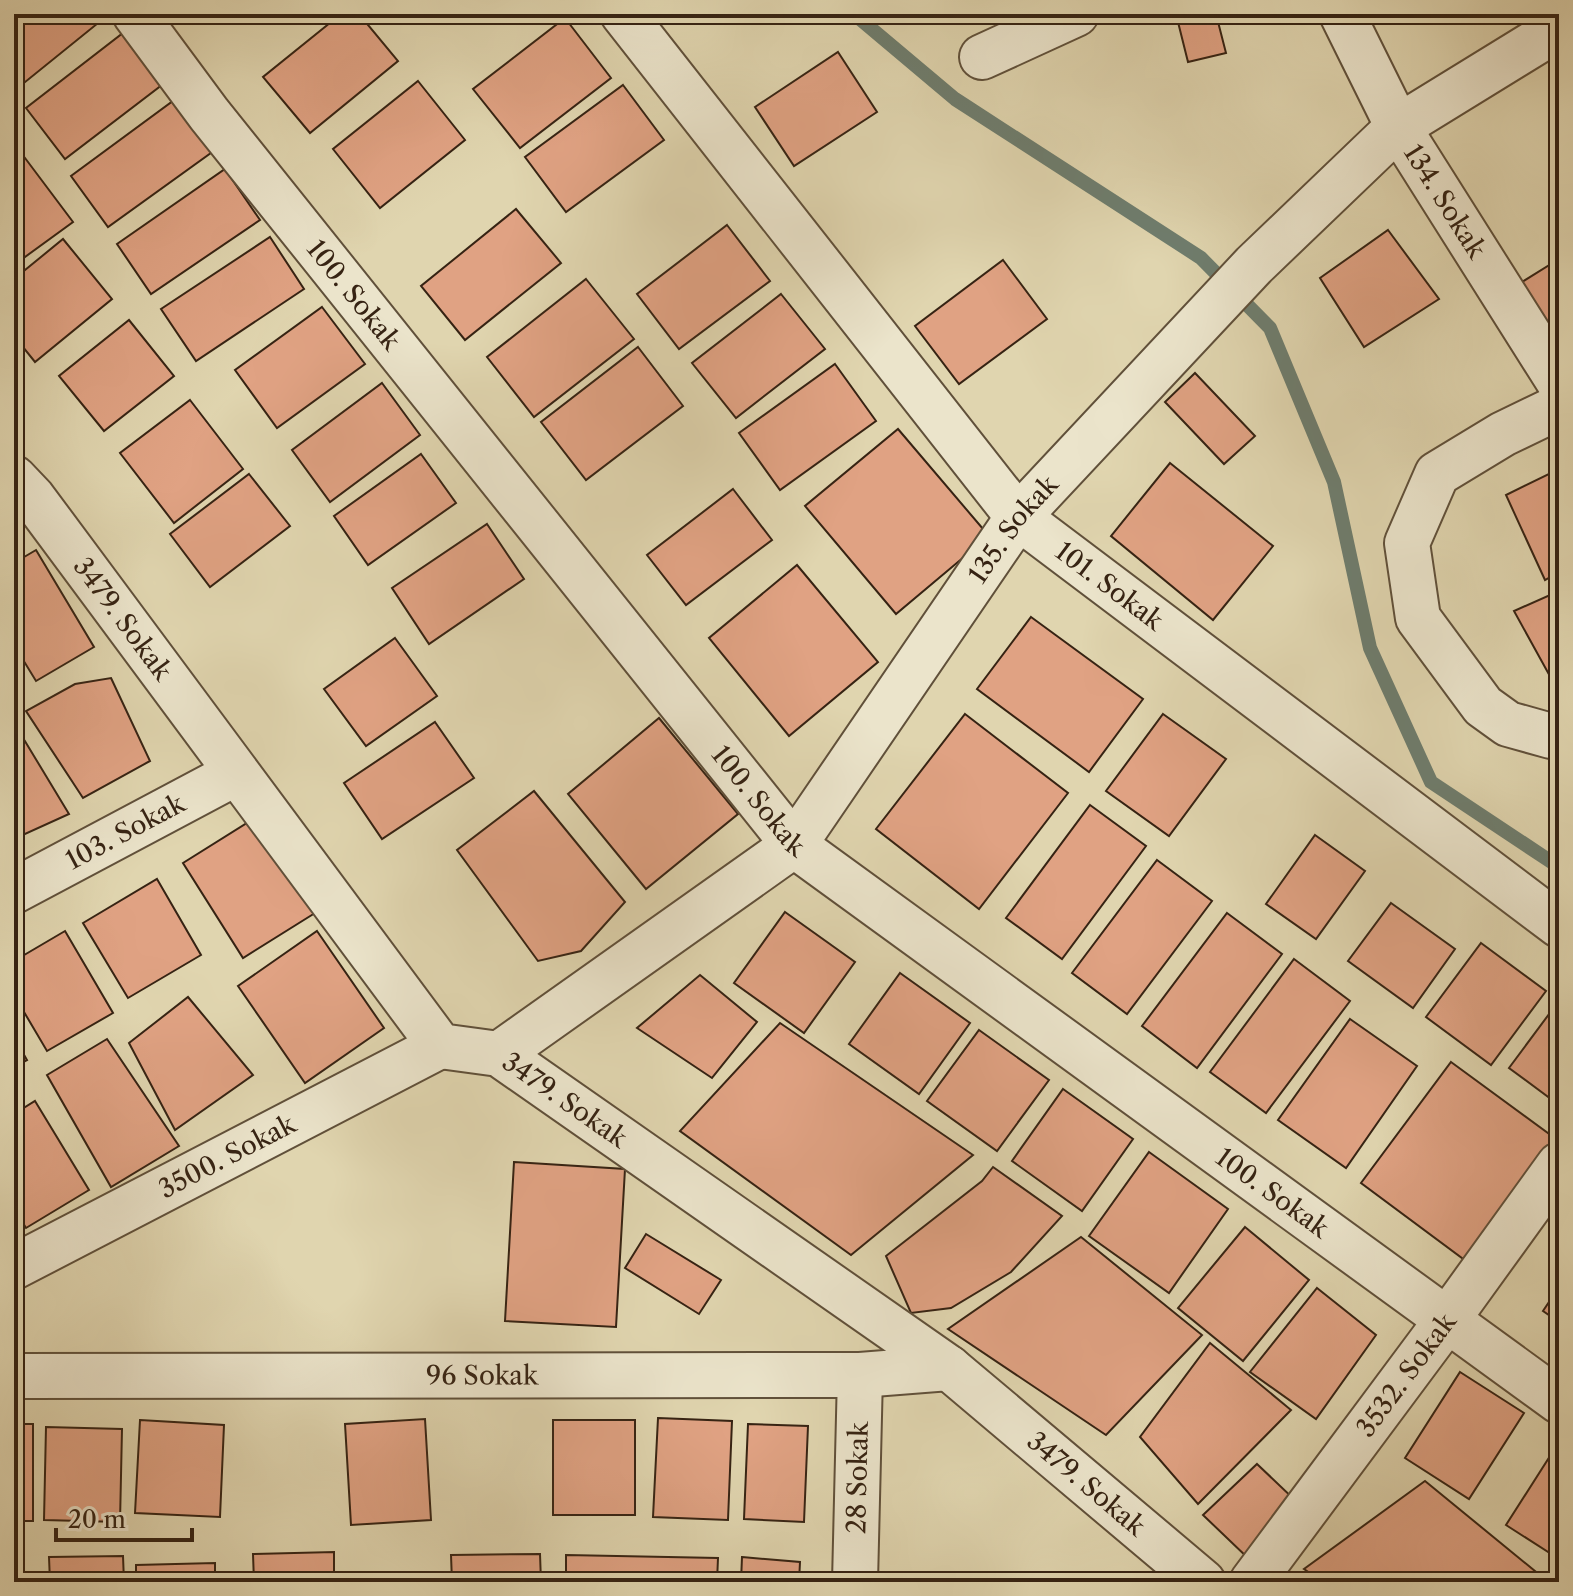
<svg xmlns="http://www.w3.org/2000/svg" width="1573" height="1596" font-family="'Libre Caslon Text',serif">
  <rect width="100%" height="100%" fill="#e0d5af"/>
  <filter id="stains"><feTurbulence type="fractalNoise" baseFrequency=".0025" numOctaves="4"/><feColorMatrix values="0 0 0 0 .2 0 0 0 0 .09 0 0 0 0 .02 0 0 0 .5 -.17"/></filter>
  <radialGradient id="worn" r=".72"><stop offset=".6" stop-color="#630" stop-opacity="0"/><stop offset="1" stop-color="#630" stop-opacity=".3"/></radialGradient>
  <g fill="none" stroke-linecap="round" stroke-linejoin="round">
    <path stroke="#6e7d6e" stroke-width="14" d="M854,14l101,85 246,159 69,70 64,154 36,166 61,134 128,85"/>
  </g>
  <g fill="#e0a283" stroke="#362313" stroke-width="2">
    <path d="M14,14h93l1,1 -94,76z"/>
    <path d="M341,14h18l39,47 -88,72 -47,-56z"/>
    <path d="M1176,14h40l10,39 -38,9z"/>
    <path d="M565,18l46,60 -91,70 -47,-59z"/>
    <path d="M132,26l39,52 -106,81 -39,-51z"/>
    <path d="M838,52l39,60 -83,54 -39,-59z"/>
    <path d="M418,81l47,59 -85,68 -47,-59z"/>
    <path d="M623,85l41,55 -98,72 -41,-55z"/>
    <path d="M177,98l38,52 -107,77 -37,-51z"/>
    <path d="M22,154l51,68 -59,43v-105z"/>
    <path d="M225,169l35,51 -109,74 -34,-50z"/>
    <path d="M516,209l45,54 -96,77 -44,-54z"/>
    <path d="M727,225l43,56 -91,68 -42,-55z"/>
    <path d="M1388,230l51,69 -75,48 -44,-69z"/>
    <path d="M270,237l34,52 -108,72 -35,-52z"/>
    <path d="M63,239l49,60 -77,63 -21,-26v-57z"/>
    <path d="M1559,259v75l-12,9 -38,-53z"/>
    <path d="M1003,260l44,59 -88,65 -44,-58z"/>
    <path d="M586,279l48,60 -100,78 -47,-60z"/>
    <path d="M781,294l44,55 -89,69 -44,-55z"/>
    <path d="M322,307l43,57 -88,64 -42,-58z"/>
    <path d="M129,320l45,56 -70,55 -45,-55z"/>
    <path d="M638,347l45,59 -97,74 -45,-58z"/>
    <path d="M835,364l41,57 -96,69 -41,-57z"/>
    <path d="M1195,373l60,63 -31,28 -59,-62z"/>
    <path d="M382,383l38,52 -90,67 -38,-52z"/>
    <path d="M190,400l53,69 -69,54 -54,-70z"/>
    <path d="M898,429l91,107 -93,78 -91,-108z"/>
    <path d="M421,454l35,49 -88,62 -34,-49z"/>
    <path d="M1170,463l103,83 -60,74 -102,-84z"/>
    <path d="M1559,469v103l-14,8 -39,-85z"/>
    <path d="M249,474l41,52 -80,61 -40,-53z"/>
    <path d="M733,489l39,51 -86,65 -39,-50z"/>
    <path d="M487,524l37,55 -95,65 -37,-56z"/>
    <path d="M36,550l58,97 -58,34 -22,-36v-82z"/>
    <path d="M797,565l81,97 -89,74 -80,-98z"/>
    <path d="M1559,591v97l-2,1 -43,-78z"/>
    <path d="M1031,617l112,82 -54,73 -112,-83z"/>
    <path d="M395,638l42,58 -71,50 -42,-57z"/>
    <path d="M111,678l39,83 -67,37 -57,-87 49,-27z"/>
    <path d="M965,714l103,79 -89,116 -103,-80z"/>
    <path d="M1163,714l63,45 -57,77 -63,-45z"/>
    <path d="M659,718l79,96 -92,75 -78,-95z"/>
    <path d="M435,722l39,56 -92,61 -38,-56z"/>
    <path d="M14,723l55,91 -55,25z"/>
    <path d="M534,791l91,111 -44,49 -43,10 -81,-111z"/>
    <path d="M1090,805l56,41 -84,113 -56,-41z"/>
    <path d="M255,818l60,95 -72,45 -60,-95z"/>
    <path d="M1315,835l50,36 -49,68 -50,-35z"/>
    <path d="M1157,860l55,41 -85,113 -55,-41z"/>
    <path d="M157,879l44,76 -73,43 -45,-75z"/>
    <path d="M1391,903l64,46 -42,59 -65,-47z"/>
    <path d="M785,912l70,50 -51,71 -70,-50z"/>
    <path d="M1227,913l55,41 -85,114 -55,-42z"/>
    <path d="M65,931l48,82 -66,38 -33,-56v-34z"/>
    <path d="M317,931l67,97 -79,55 -67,-97z"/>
    <path d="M1481,943l65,48 -55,74 -65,-48z"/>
    <path d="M1294,959l56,42 -84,112 -56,-41z"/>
    <path d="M900,973l70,50 -51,71 -70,-50z"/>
    <path d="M700,975l57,47 -45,56 -75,-50z"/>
    <path d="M188,997l65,78 -78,55 -46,-87z"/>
    <path d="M1558,1002h1v103l-50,-37z"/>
    <path d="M1350,1019l67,47 -71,102 -68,-48z"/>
    <path d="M780,1023l193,132 -122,100 -171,-124z"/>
    <path d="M979,1030l70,50 -52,71 -70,-50z"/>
    <path d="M14,1037l13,23 -13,7z"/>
    <path d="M107,1039l72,107 -68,41 -64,-112z"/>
    <path d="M1451,1062l105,77 -90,122 -105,-78z"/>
    <path d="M1063,1089l70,50 -51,72 -70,-50z"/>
    <path d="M35,1101l54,89 -63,38 -12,-20v-94z"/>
    <path d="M1149,1152l79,57 -59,84 -80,-57z"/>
    <path d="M514,1162l111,7 -9,158 -111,-6z"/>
    <path d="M993,1167l69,49 -51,56 -60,36 -40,5 -25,-57 96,-75z"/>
    <path d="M1245,1227l64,53 -66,81 -65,-53z"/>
    <path d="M646,1234l75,46 -22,34 -74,-46z"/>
    <path d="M1081,1237l121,98 -96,100 -158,-106z"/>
    <path d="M1559,1287v35l-16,-11z"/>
    <path d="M1317,1288l59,47 -60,84 -66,-47z"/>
    <path d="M1210,1343l81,67 -93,94 -58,-67z"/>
    <path d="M1460,1372l64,41 -55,86 -64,-41z"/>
    <path d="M658,1418l74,3 -4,99 -75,-3z"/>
    <path d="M425,1419l6,101 -80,5 -6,-101z"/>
    <path d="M140,1420l84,5 -4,92 -85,-4z"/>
    <rect x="553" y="1420" width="82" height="95"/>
    <rect x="14" y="1424" width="19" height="97"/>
    <path d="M748,1424l60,2 -4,96 -60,-3z"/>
    <path d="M46,1427l76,2 -2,93 -76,-2z"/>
    <path d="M1559,1442v117l-53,-34z"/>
    <path d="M1257,1464l40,38 -47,58 -47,-45z"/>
    <path d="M1425,1481l116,95 -4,6h-214l-19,-13z"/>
    <path d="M334,1552v30h-80l-1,-28z"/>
    <path d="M540,1554l1,28h-89l-1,-27z"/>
    <path d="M566,1555l152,3 -1,24h-151z"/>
    <path d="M123,1556l1,26h-74l-1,-25z"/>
    <path d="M742,1557l58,5 -1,20h-58z"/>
    <path d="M215,1563v19h-79v-17z"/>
  </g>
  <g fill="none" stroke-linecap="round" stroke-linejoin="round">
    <g stroke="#60503a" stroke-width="48">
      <g id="minor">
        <path id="s1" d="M135,14l74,100 585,731 765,556"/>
        <path id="s2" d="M623,14l395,503 541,408"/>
        <path id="s3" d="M1342,14l56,113 161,255"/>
        <path d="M982,57l94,-43"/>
        <path d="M1559,407l-56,27 -66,40 -30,69 11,75 65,88 25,18 43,12 8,-1"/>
        <path id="s4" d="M14,478l19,20 407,548 59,8 450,314 254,214"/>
        <path id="s5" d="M14,891l222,-118"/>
        <path id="s6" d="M499,1054l295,-209 224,-328 236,-252 144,-138 161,-99"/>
        <path id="s7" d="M14,1267l426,-221"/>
        <path id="s8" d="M14,1376l846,-1 89,-7"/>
        <path id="s9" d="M855,1582l5,-207"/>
        <path id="s10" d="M1252,1582l195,-262 112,-155"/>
      </g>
    </g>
    <use href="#minor" stroke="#ebe4cb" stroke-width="44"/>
  </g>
  <g text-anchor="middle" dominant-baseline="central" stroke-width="8" stroke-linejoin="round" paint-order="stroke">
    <g font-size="26" fill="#362313" stroke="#ebe4cb">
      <text stroke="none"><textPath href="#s3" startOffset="214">134. Sokak</textPath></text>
      <text stroke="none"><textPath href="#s1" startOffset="356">100. Sokak</textPath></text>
      <text stroke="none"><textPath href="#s6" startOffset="746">135. Sokak</textPath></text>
      <text stroke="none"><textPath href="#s2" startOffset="754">101. Sokak</textPath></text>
      <text stroke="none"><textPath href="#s4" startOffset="178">3479. Sokak</textPath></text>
      <text stroke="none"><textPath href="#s1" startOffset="1004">100. Sokak</textPath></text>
      <text stroke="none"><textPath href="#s5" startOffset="126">103. Sokak</textPath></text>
      <text stroke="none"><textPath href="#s4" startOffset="850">3479. Sokak</textPath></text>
      <text stroke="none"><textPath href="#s7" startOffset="240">3500. Sokak</textPath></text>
      <text stroke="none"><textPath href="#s1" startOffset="1652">100. Sokak</textPath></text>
      <text stroke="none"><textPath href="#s10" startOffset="258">3532. Sokak</textPath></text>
      <text stroke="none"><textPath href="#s8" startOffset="468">96 Sokak</textPath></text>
      <text stroke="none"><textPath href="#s9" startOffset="104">28 Sokak</textPath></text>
      <text stroke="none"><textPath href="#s4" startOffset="1498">3479. Sokak</textPath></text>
    </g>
  </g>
  <rect width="1573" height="1596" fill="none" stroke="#e0d5af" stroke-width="48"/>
  <rect x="16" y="16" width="1541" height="1564" fill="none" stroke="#362313" stroke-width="4"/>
  <rect x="24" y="24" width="1525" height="1548" fill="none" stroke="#362313" stroke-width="2"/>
  <path d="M56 1528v12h136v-12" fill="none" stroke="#362313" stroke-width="4"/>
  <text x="68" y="1528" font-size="24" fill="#362313" stroke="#ebe4cb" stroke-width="6" paint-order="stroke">20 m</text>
  <rect width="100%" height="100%" filter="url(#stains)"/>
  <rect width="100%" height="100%" fill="url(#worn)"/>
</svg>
